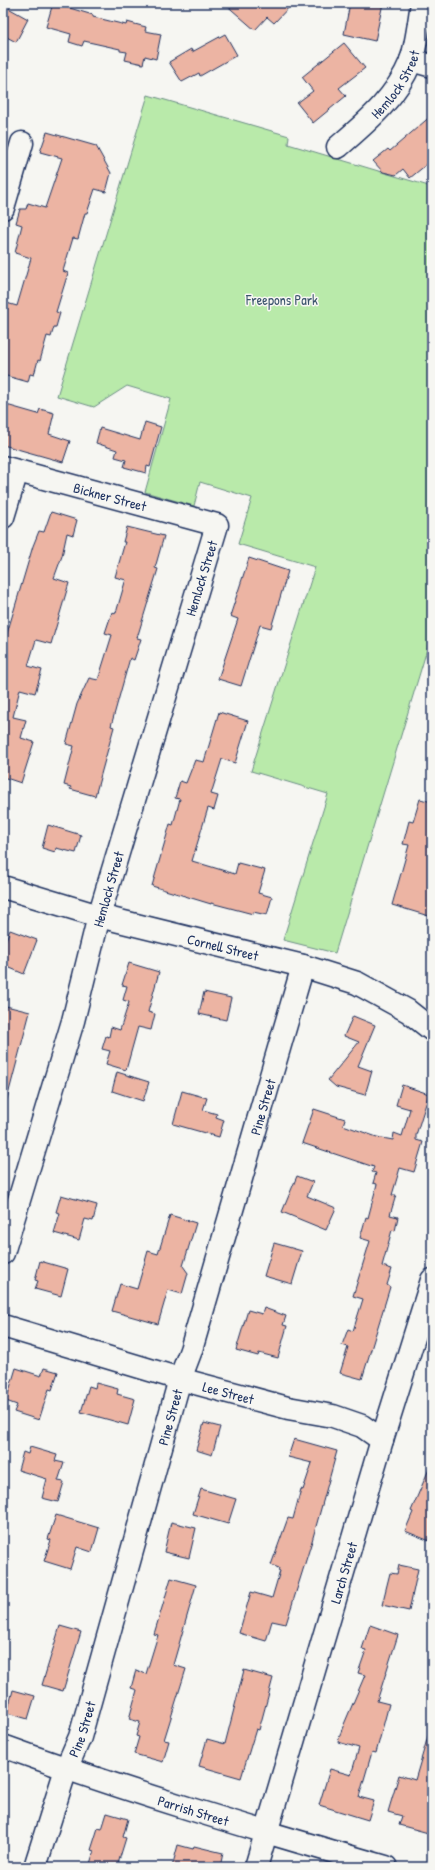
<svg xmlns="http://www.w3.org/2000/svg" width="435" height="1870" font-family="'Patrick Hand',sans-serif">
  <rect width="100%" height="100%" fill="#f6f6f2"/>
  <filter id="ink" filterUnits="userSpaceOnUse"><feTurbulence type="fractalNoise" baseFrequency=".025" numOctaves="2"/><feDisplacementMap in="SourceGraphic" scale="8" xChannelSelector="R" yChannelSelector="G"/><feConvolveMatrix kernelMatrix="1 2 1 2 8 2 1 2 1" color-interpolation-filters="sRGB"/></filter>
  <g filter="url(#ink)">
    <path fill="#b9eaaa" stroke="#6a8c84" d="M148,95l141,41 -1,8 144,43v446l-97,320 -52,-13 45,-146 -77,-23 64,-204 -77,-23 14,-46 -52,-16 -6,24 -49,-14 26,-93 -44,-13 -33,21 -37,-11z"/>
    <g fill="#ecb4a3" stroke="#1b2f5e">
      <path d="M53,3l40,12v2l33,8 1,-3 19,5 -1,4 16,3 -5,25 -11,-3 -2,8 -18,-4 2,-8 -7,-1v-2l-36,-8 -2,5 -13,-4 2,-8 -25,-7z"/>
      <path d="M224,3h69l-19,20 -7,-6 -12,13z"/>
      <path d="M350,3h33l-8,38 -31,-7z"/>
      <path d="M3,5l25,14 -12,23 -13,-7z"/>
      <path d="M225,34l12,21 -37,21 -1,-3 -17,9 -13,-20 22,-13 1,3z"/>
      <path d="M344,43l21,25 -26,20 7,8 -33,27 -16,-20 16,-12 -11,-14z"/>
      <path d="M432,115v45l-22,18 -7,-9 -7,6 -13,-3 -10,-11 15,-12 2,2z"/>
      <path d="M47,132l49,14 15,27 -5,19 -11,-3 -8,24h-2l-7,26 -5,-1 -10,33 5,2 -12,39 4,1 -4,14h-2l-3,10 -4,-1 -7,25 -2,-1 -4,15 -4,-1 -2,8 -25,-7v-73l14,4 14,-48 -16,-5 7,-28 -6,-2 4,-14h6l2,-6 17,5 17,-50 -22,-6z"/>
      <path d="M3,404l35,10 2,-5 14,4 -5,21 21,7 -7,21 -60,-17z"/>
      <path d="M145,422l16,5 -11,40 -3,-1 -1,7 -22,-6 2,-7 -11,-3 2,-7 -21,-7 4,-15 40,12z"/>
      <path d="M51,512l26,8 -4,15 -6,-2 -5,23 -8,22 15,5 -18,61 -15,-4 -8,26 14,4 -7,23 -15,-4 -7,28 13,3 -5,18 13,4 -13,41 -18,-6v-130l30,-101 6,-15 5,1z"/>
      <path d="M127,527l37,9 -9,32 3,1 -21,69 4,1 -7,21 -4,-2 -19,68 3,1 -19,69 -25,-7 1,-2 -7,-2 10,-39 -8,-2 11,-40 12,-26 9,2 14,-45 -7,-2 7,-21 4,1 9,-31 1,-2 -11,-3 10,-35h-2z"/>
      <path d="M249,558l39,13 -17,57 -11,-3 -19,61 -23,-7 20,-60 -8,-3z"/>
      <path d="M219,712l29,9 -13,42 -13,-4 -11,35 7,2 -4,14 -6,-2 -16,53 43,13 3,-11 27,7 -7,23 14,4 -5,18 -14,-3v2l-42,-11v1l-59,-18 18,-62 3,1 7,-26 -5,-1 5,-17 6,2 9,-23 9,2z"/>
      <path d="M420,799l12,3v115l-40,-12 17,-60 -6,-1 6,-23 4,1z"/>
      <path d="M48,825l33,10 -5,18 -20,-5 -1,4 -13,-4z"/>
      <path d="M10,930l27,10 -13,34 -21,-9v-18z"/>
      <path d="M129,963l30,9 -11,40 7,2 -4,16 -13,-3 -12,43 -20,-6 4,-13 -8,-2 4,-13 3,1 2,-10 9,3 9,-28 -6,-2 4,-14 -5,-1z"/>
      <path d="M204,992l27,6 -5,22 -27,-6z"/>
      <path d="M6,1006l24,6 -23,87h-4v-81z"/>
      <path d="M353,1016l22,9 -17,41 14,5 -7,24 -29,-8 -8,-7 31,-38 -15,-6z"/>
      <path d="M117,1072l32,10 -6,19 -31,-10z"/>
      <path d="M402,1085l27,9 -13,41v5l7,2 -9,30 -14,-4 -8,27h4l-6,20 8,2 -3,14 -3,-1 -10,36 10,3 -5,16 3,2 -28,92 -22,-6 8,-26 -6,-2 6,-16 5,2 10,-32 -10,-3 17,-55 -10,-3 6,-21 2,1 9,-34 -4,-1 3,-10 -4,-1 2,-5 -72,-24 12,-34 31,10 -2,6 34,12 16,3 1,-7 8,3 8,-27 -14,-4z"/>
      <path d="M182,1091l25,7 -4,12 14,4 -1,3 8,3 -5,17 -46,-13z"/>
      <path d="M297,1176l16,6 -6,14 29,12 -10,22 -44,-18z"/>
      <path d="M61,1195l36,10 -4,16 -8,-2 -6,21 -25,-7 6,-20 -4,-1z"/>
      <path d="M170,1215l26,8 -13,43 5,7 -6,21 -14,-4 -10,34 -46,-13 8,-27 17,5 11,-38 10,3z"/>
      <path d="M274,1243l28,8 -10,33 -28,-8z"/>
      <path d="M40,1261l28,8 -7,27 -26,-7 3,-8 -3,-1z"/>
      <path d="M264,1308l22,8 -3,9 4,1 -9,32 -19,-5 -1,3 -22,-6 12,-40 14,4z"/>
      <path d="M16,1368l25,8 3,-8 14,4 -6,18 -3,-1 -10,31 -25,-8 3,-7 -11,-4z"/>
      <path d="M96,1383l22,6 -1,5 18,5 -7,26 -47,-13 8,-26 6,2z"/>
      <path d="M204,1423l16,4 -8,28 -16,-5z"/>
      <path d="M294,1439l43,12 -25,90 -26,83 -14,-3 -6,20 -27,-8 12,-41 21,6 8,-27 -2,-1 1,-2 -8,-3 17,-47 5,1 8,-30 2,1 9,-27 -24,-6z"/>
      <path d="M30,1447l27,8 -2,6 9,2 -6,18 6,1 -6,20 -16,-4 5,-19 -29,-9 5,-18 5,2z"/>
      <path d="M432,1462v80l-27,-11 8,-19 -2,-1z"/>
      <path d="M201,1489l35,10 -8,25 -35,-10z"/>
      <path d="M56,1515l43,13 -7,24 -15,-5 -7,22 -26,-8 7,-21 -3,-1z"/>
      <path d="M171,1522l25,6 -7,30 -25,-6z"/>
      <path d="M399,1565l19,4 -9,42 -27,-6 8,-32 7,1z"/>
      <path d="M171,1578l25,7 -23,80 13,4 -22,71 5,1 -6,21 -29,-8 5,-17 -3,-1 4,-14 -11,-3 8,-29 -6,-2 5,-18 10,4 12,-39 -4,-1z"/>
      <path d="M370,1625l28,10 -21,66 12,3 -13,49 -4,-1 -13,45 15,4 -6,19 -49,-15 11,-36 21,6 8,-27 -21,-6 4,-13 23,-54 -7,-2 8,-23 -4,-1z"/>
      <path d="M60,1626l21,6 -18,59 -21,-6z"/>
      <path d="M244,1670l29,8 -14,52 -3,-1 -15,49 -42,-12 8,-27 18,5z"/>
      <path d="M13,1690l22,6 -7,23 -21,-6z"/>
      <path d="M428,1736l4,1v97l-33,-9 3,-9 -14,-4 11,-37 16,5z"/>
      <path d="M107,1813l21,6 -5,18 3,1 -9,29h-28l5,-16 -3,-1 7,-22 4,1z"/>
      <path d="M178,1845l15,4 1,-3 29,7 -3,14h-48z"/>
    </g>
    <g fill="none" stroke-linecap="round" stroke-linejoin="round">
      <g stroke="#1b2f5e" stroke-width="25">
        <g id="minor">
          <path d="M411,60l21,6"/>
          <path id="s1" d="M338,147c29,-25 58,-49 73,-86 6,-18 8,-40 11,-58"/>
          <path d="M3,208l19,-65"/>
          <path id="s2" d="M3,467l214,58 -118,391 -26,105 -70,232"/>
          <path d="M3,517l14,-46"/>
          <path id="s3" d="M3,887l96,29 204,50 54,17 51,28 24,19"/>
          <path id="s4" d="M3,1326l177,53 108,29 45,8 29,10 20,14"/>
          <path id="s5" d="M3,1746c126,46 254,84 383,121"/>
          <path id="s6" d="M35,1867l31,-98 14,-32 100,-358 11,-29 112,-384"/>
          <path id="s7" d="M256,1867l126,-427 50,-160"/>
        </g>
      </g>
      <use href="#minor" stroke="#f6f6f2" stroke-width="22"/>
    </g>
  </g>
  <g text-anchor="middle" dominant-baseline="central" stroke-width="3" stroke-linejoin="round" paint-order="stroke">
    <g font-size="14" fill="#1b2f5e" stroke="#f6f6f2">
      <text stroke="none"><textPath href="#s1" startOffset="86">Hemlock Street</textPath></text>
      <text stroke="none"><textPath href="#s2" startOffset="111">Bickner Street</textPath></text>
      <text transform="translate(201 578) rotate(-73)">Hemlock Street</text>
      <text transform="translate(108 889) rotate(-74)">Hemlock Street</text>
      <text stroke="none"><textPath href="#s3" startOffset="228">Cornell Street</textPath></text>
      <text stroke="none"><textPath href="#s6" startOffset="794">Pine Street</textPath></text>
      <text stroke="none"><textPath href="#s4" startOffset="235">Lee Street</textPath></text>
      <text stroke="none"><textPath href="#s6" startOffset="470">Pine Street</textPath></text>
      <text stroke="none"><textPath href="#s7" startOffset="307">Larch Street</textPath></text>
      <text stroke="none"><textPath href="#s6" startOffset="146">Pine Street</textPath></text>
      <text stroke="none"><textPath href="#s5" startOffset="201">Parrish Street</textPath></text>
    </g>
    <g font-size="14" fill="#3b546d" stroke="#f6f6f2">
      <text x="282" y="299">Freepons Park</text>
    </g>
  </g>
  <rect width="435" height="1870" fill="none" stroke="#f6f6f2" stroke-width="16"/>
  <rect x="8" y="8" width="419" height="1854" fill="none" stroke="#1b2f5e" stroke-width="1.5" filter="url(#ink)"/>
</svg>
